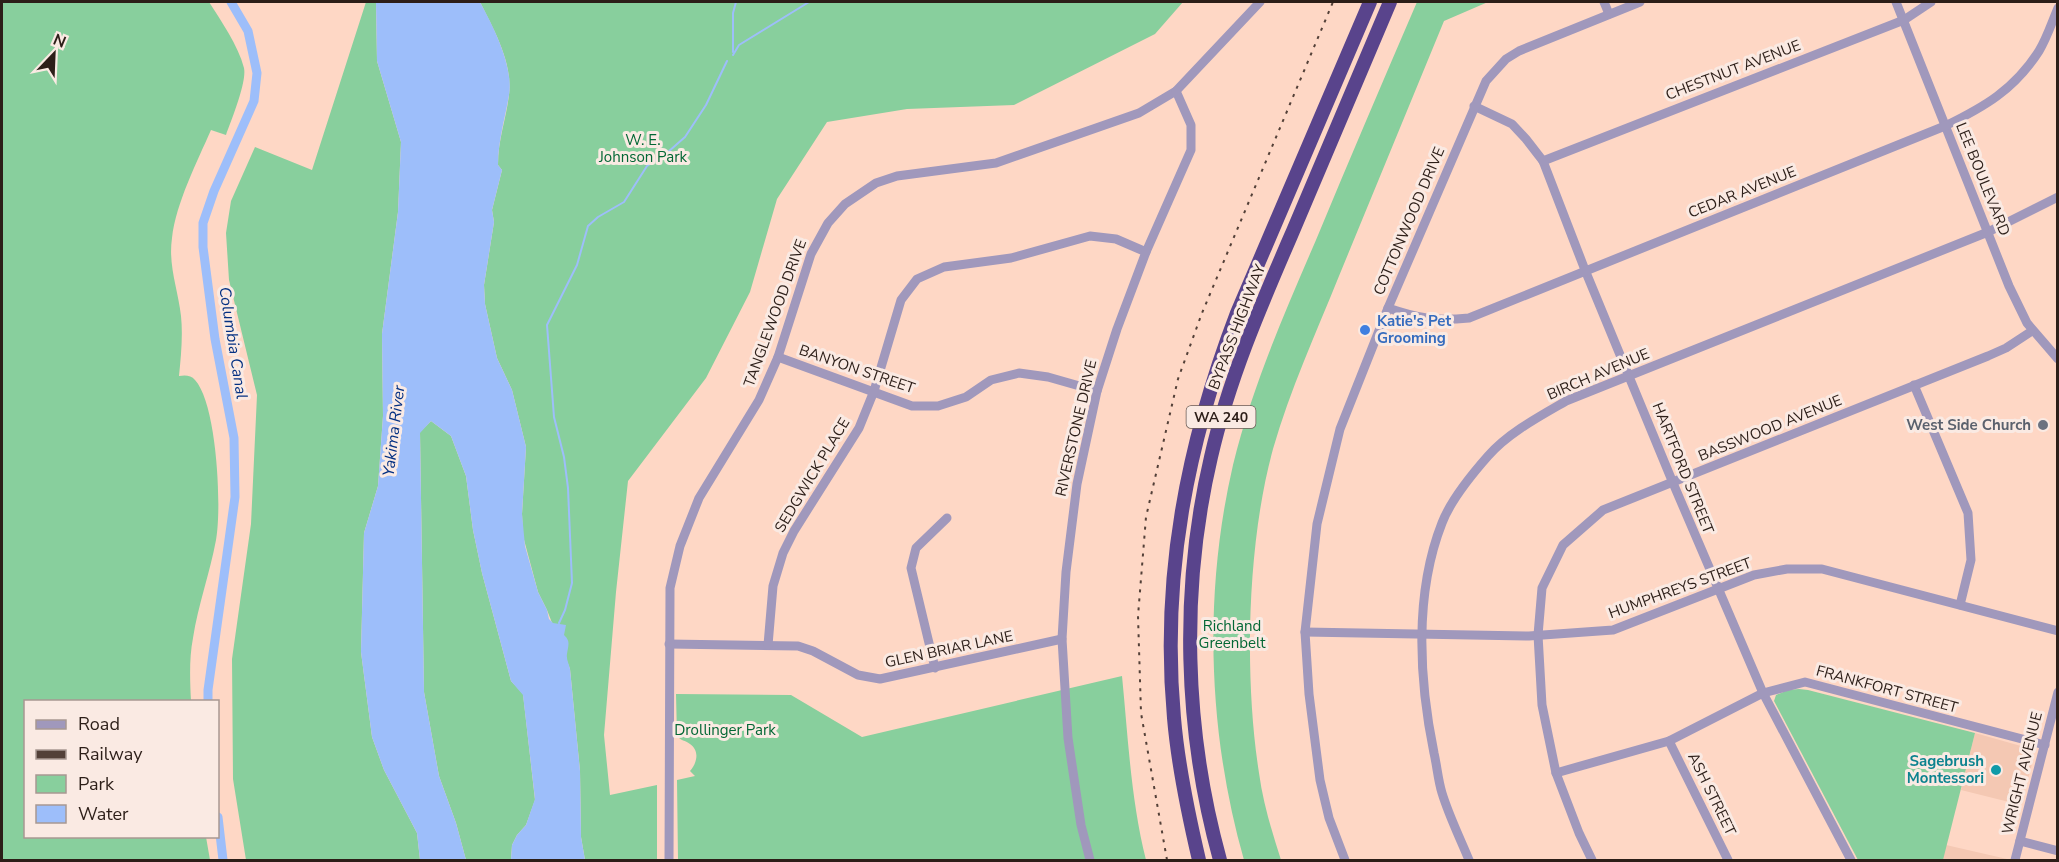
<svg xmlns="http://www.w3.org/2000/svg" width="2059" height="862" font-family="'Nunito Sans',sans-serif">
  <rect width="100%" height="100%" fill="#fed7c5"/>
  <g fill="#f4c8b3">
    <path d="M1975,733l53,15 5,5 1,3 -13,49 -60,-15z"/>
    <path d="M1946,845l61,14 -65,1z"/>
  </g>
  <g fill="#88cf9d">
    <path d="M2,2h207c12,19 29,43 35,66 3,14 -13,53 -18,67l-15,-5c-14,32 -35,73 -39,108 -4,28 6,51 9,78 2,19 0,41 -2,60 6,-1 12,-1 16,4 22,24 27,128 21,160 -6,33 -18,65 -23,98 -4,20 -3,43 -2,63l-165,1v134l180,1 4,23h-208z"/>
    <path d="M366,2h10l1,59 24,81 -3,70 -16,122 1,82 -5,70 -14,47 -3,119 11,85 12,33 33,63 3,27h-174l-13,-81 -1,-120 19,-135 6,-129 -28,-115 -3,-47 5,-32 24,-54 57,23z"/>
    <path d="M480,2h703l-28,32 -141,71 -107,4 -80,13 -50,77 -27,93 -44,86 -78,103 -12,111 -12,143 6,60 47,-10v75h-72l-4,-23 -1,-66 -10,-102 -23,-59 -9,-18 -15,-56 -1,-22 4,-67 -14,-57 -15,-32 -12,-54 -1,-19 10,-63 -2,-12 10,-40 -4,-5c0,-26 8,-45 11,-70 4,-32 -15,-65 -29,-93z"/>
    <path d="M1417,2h71l-44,19c-35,85 -70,170 -105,255 -23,57 -49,114 -66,173 -26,94 -29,228 -14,324 4,30 13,59 22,87h-37c-36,-126 -41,-266 -11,-395 19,-78 51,-151 83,-225 33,-80 67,-159 101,-238z"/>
    <path d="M431,421l20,15 15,40 7,54 9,43 29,108 12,13 12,106 -9,25 -9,10 -5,10 -1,15h-45l-10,-37 -17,-47 -15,-84 -4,-260z"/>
    <path d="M1122,676c6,61 9,125 24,184h-468l-1,-80 18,-4 -5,-5c7,-8 10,-20 0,-27 -5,-4 -9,-3 -13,-8l-1,-42 115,1 71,42z"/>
    <path d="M1799,689l9,1 167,43 -32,127h-85l-84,-159 2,-6 12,-5z"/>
  </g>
  <path fill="#9dbefa" d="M376,2h104c13,24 34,65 29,93 -4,24 -11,46 -11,70l4,5 -10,40 2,12 -10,63 1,19 12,54 15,32 14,57 -4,67 3,32 13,46 9,18 2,9 4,4 13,2 -2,10c7,6 4,11 3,19 -1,5 2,10 3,15l10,102 1,66 4,23h-74l1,-15 5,-10 9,-10 9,-26 -12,-104 -12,-14 -29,-108 -9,-43 -7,-54 -15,-40 -20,-15 -11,12 4,259 15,84 17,47 10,37h-46l-3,-27 -33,-63 -12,-33 -11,-85 3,-119 14,-47 5,-70 -1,-82 16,-122 3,-70 -24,-81z"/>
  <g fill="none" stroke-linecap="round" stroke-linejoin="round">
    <g stroke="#9dbefa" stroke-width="2">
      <path d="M733,52v-39l3,-11"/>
      <path d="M733,55l6,-10 70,-43"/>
      <path d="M559,623l6,-13 7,-27 -4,-95 -4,-31 -10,-40 -7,-92 30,-60 11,-39 10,-9 26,-15 23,-36 21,-14 17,-15 21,-32 21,-44"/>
    </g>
    <g stroke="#9dbefa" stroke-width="9">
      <path d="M208,702v-12l27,-193 -1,-59 -19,-99 -12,-92v-24l11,-32 40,-90 3,-28 -9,-42 -17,-29"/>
      <path d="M218,817l5,43"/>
    </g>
    <g stroke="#a098bc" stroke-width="9">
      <path d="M1604,2l5,12"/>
      <path d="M1896,2l113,284 18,37 31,36"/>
      <path d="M1474,106l38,18 14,15 17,22 42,109 88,213 90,210 88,167"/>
      <path d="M1543,161l361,-141 27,-18"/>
      <path d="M1388,308c32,11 48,13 81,10l476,-192c39,-19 69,-36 94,-75 8,-13 13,-29 19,-43"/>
      <path d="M778,357l134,49h26l28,-9 25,-17 28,-7 29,4 49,14"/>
      <path d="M1914,385l54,128 3,47 -11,45"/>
      <path d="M1305,632l224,4 84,-6 141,-55 33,-6h35l236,62"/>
      <path d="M669,644l129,2 15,5 45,24 22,4 182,-40"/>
      <path d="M768,645l5,-59 10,-33 11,-22 65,-103 15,-37 27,-91 16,-21 27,-12 67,-9 79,-22 26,3 30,13"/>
      <path d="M935,668l-24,-100 5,-20 31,-30"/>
      <path d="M1669,741l59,119"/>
      <path d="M1556,773l113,-32 94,-48 42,-11 240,63"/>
      <path d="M2020,841l38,10"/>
      <path d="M669,860l1,-272 10,-42 19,-48 60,-98 19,-43 33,-103 17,-31 17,-19 31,-21 21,-7 99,-13 143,-50 37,-22 84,-89"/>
      <path d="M1090,860l-9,-35 -13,-87 -6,-99 4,-67 11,-88 20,-93 20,-62 29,-77 45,-102v-25l-15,-34"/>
      <path d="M1345,860l-16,-42 -9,-38 -11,-86 -4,-62 12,-108 23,-95 48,-121 98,-227 20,-22 13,-8 121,-49"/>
      <path d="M1469,860c-9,-22 -20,-44 -27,-67 -4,-13 -5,-27 -8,-40 -15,-73 -20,-159 8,-230 8,-21 31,-50 46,-67 20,-23 52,-40 78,-55l422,-169 70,-35"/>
      <path d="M1592,860l-13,-27 -23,-60 -14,-68 -4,-70 4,-47 21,-43 40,-35 385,-154 18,-8 26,-17"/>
      <path d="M2015,860l43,-168"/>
    </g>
    <g stroke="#59448c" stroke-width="14">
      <path d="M1199,860c-11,-47 -21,-94 -25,-142 -13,-141 13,-274 63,-405l133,-311"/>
      <path d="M1220,860c-36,-130 -40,-271 -9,-403 18,-79 50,-152 82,-226 32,-76 65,-153 97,-229"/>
    </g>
    <path stroke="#534038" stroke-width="2" stroke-dasharray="3 6" stroke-linecap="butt" d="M1167,860l-26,-147 -3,-97 8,-99 32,-138 24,-66 131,-311"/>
  </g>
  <circle fill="#3f7fe0" stroke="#faeae3" stroke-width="2" cx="1365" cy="330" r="6"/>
  <circle fill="#6b7280" stroke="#faeae3" stroke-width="2" cx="2043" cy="425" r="6"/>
  <circle fill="#0f9aa8" stroke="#faeae3" stroke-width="2" cx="1996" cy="770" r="6"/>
  <g text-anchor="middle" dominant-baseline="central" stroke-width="6" stroke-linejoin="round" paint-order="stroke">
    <rect fill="#faeae3" stroke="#6a5b55" stroke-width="1.5" x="1186.5" y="406" width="69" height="22" rx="4.5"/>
    <g font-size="14" font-weight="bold" fill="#2c1e18">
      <text x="1221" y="417">WA 240</text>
    </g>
    <g font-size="15" fill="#2c1e18" stroke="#faeae3">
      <text transform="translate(1733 70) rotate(-21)">CHESTNUT AVENUE</text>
      <text transform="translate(1983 179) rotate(68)">LEE BOULEVARD</text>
      <text transform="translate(1742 192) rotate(-22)">CEDAR AVENUE</text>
      <text transform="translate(1409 221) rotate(-67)">COTTONWOOD DRIVE</text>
      <text transform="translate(775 313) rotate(-70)">TANGLEWOOD DRIVE</text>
      <text transform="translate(1237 327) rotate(-69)">BYPASS HIGHWAY</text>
      <text transform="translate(857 369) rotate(19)">BANYON STREET</text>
      <text transform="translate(1598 374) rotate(-23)">BIRCH AVENUE</text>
      <text transform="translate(1076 428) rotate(-77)">RIVERSTONE DRIVE</text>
      <text transform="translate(1770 428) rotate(-22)">BASSWOOD AVENUE</text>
      <text transform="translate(1683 468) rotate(68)">HARTFORD STREET</text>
      <text transform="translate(812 475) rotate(-59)">SEDGWICK PLACE</text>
      <text transform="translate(1680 588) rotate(-20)">HUMPHREYS STREET</text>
      <text transform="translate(949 649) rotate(-12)">GLEN BRIAR LANE</text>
      <text transform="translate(1887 689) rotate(15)">FRANKFORT STREET</text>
      <text transform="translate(2022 773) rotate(-76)">WRIGHT AVENUE</text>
      <text transform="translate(1712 794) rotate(64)">ASH STREET</text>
    </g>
    <g font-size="15" fill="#026734" stroke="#faeae3">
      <text x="643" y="140">W. E.<tspan x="643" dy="17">Johnson Park</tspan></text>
      <text x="1232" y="626">Richland<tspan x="1232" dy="17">Greenbelt</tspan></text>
      <text x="725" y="730">Drollinger Park</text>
    </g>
    <g font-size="15" font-weight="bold" fill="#366cbe" stroke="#faeae3" text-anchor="start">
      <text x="1377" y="321">Katie's Pet<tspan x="1377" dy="17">Grooming</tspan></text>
    </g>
    <g font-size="15" font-weight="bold" fill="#5b616d" stroke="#faeae3" text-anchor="end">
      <text x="2031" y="425">West Side Church</text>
    </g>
    <g font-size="15" font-weight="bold" fill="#0d838f" stroke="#faeae3" text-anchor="end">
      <text x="1984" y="761">Sagebrush<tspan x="1984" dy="17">Montessori</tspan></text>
    </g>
    <g font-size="16" font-style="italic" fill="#043082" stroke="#faeae3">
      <text transform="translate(233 343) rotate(81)">Columbia Canal</text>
      <text transform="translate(394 431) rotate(-83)">Yakima River</text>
    </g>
  </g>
  <rect width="2059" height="862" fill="none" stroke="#2c1e18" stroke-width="6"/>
  <rect x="24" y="700" width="195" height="138" fill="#faeae3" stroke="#a89892" stroke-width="1.5"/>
  <rect x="36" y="720" width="30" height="9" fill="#a098bc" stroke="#a89892" stroke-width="1.5"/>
  <text x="78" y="730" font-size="18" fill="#2c1e18">Road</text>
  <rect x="36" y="750" width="30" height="9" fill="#534038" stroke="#a89892" stroke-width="1.5"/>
  <text x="78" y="760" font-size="18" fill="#2c1e18">Railway</text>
  <rect x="36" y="775" width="30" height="18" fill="#88cf9d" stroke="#a89892" stroke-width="1.5"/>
  <text x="78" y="790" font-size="18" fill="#2c1e18">Park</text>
  <rect x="36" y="805" width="30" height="18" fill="#9dbefa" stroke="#a89892" stroke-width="1.5"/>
  <text x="78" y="820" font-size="18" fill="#2c1e18">Water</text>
  <g transform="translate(54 54) rotate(23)" stroke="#faeae3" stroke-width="4.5" paint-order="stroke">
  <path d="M0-4.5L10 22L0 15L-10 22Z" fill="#2c1e18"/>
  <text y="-9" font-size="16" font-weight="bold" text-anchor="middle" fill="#2c1e18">N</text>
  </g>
</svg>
